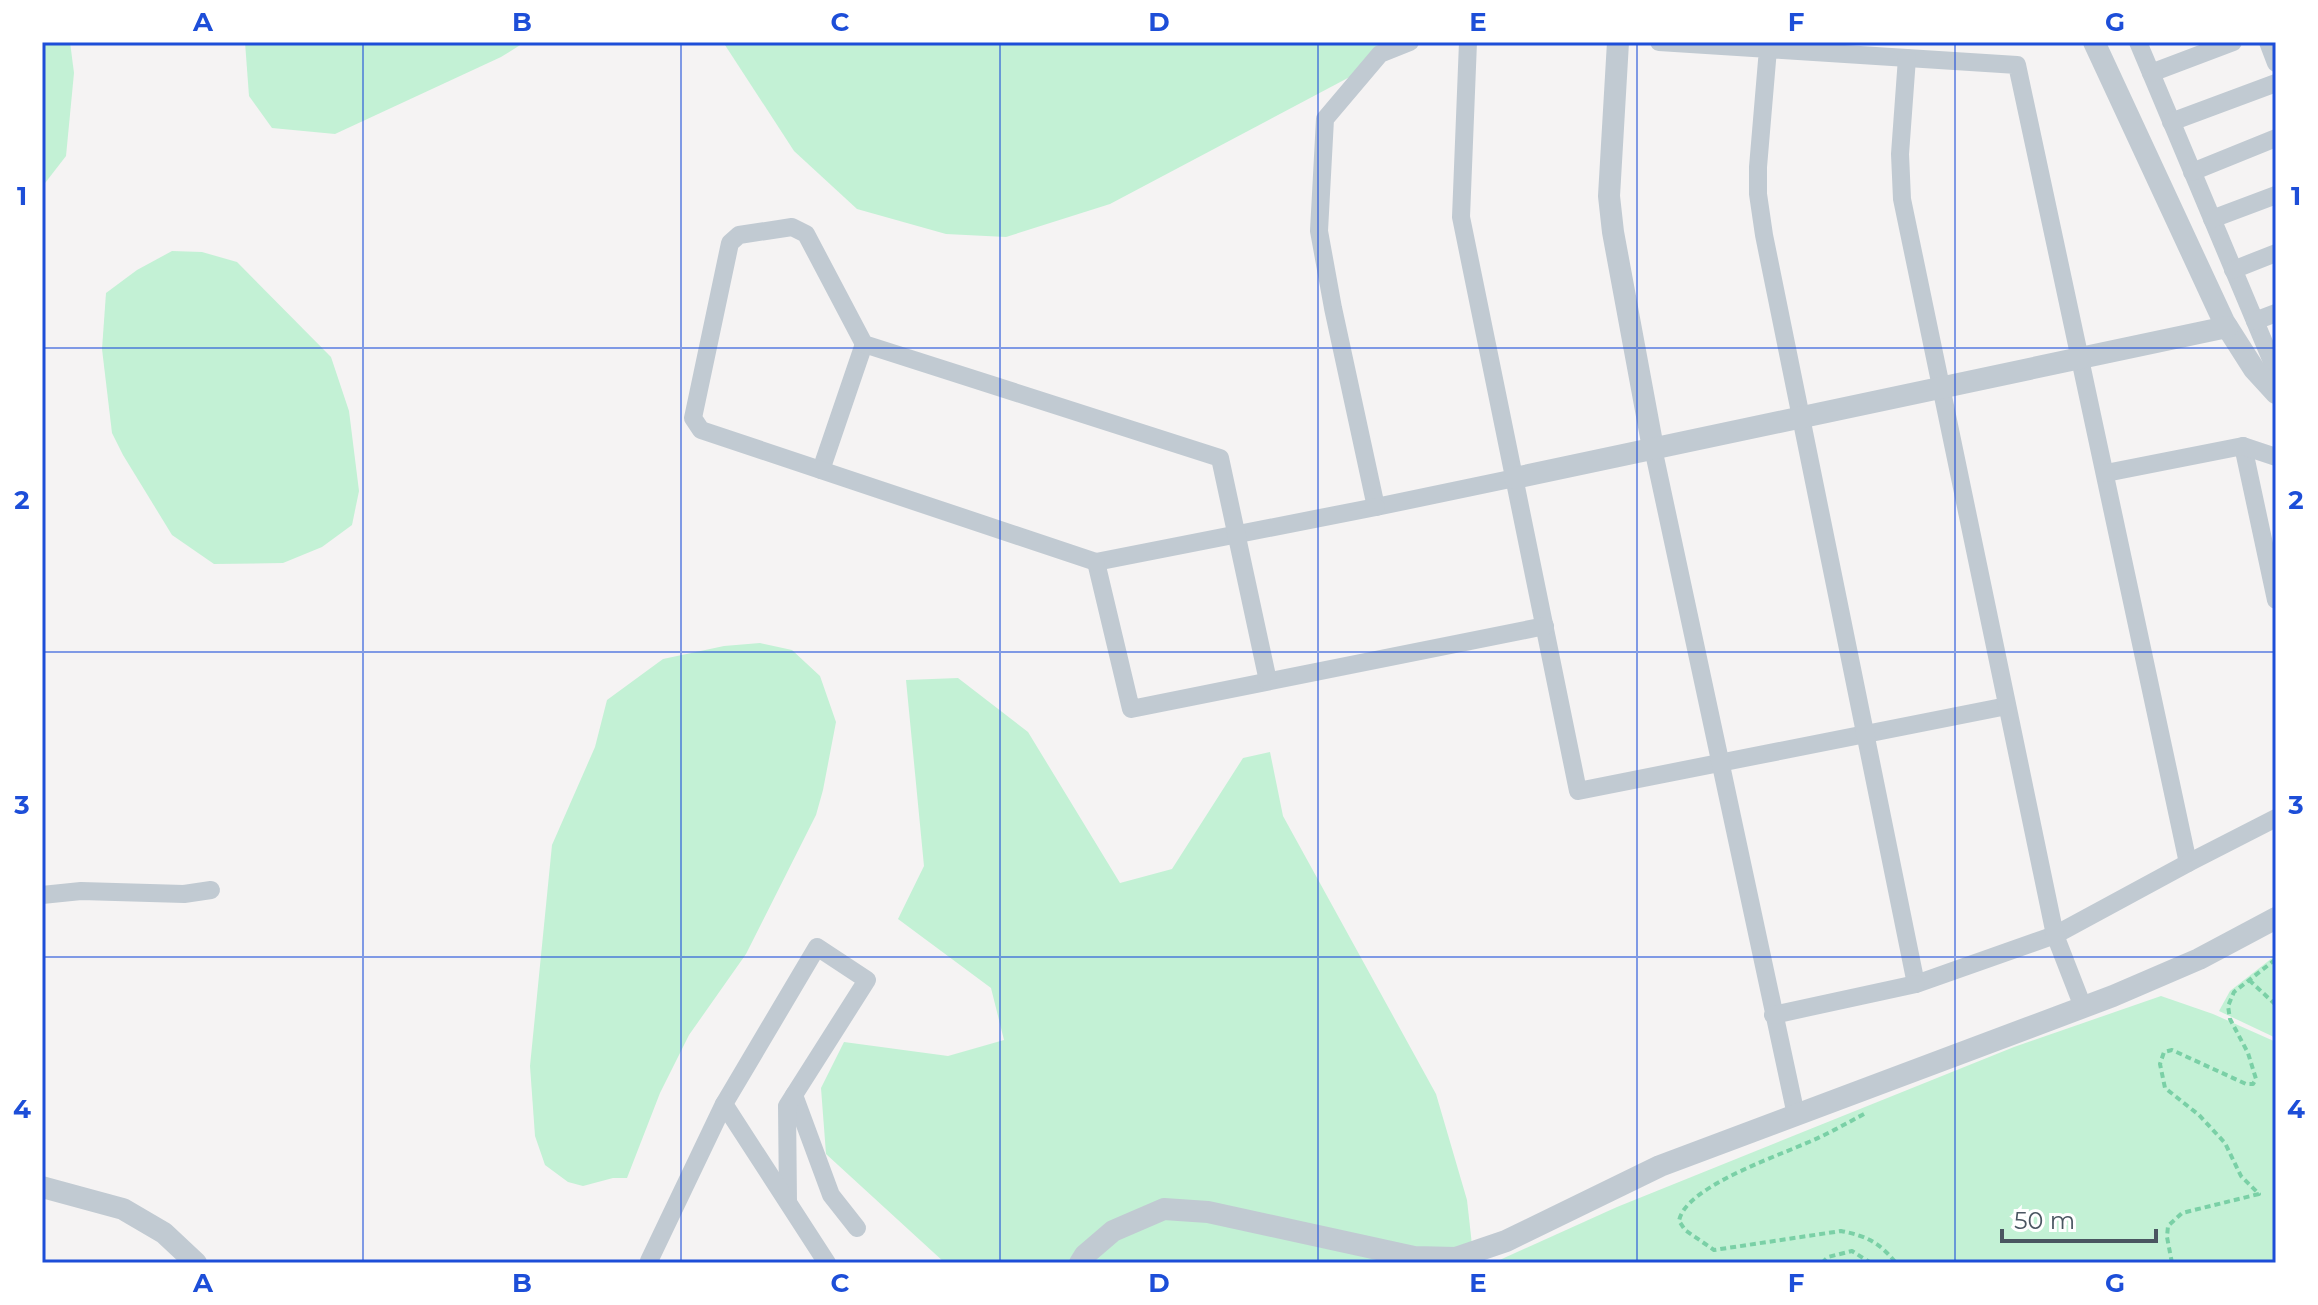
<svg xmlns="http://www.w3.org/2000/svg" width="2318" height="1305" font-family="Montserrat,sans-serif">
  <rect width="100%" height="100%" fill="#f5f3f3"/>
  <g fill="#c3f1d5">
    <path d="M42,42h28l4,31 -8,83 -24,31z"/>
    <path d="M245,42h280l-24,15 -166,77 -63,-6 -23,-32z"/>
    <path d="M723,42h677l-22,20 -268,142 -104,33 -60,-3 -89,-25 -63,-58z"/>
    <path d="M172,251l30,1 35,10 94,95 18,54 10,80 -7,34 -30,22 -39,16 -69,1 -42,-29 -49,-80 -11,-22 -10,-84 4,-56 31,-23z"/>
    <path d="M760,643l32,7 28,26 16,46 -13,68 -7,25 -70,139 -57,81 -29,58 -33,85h-14l-30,8 -15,-4 -23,-17 -10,-29 -5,-70 22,-221 43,-98 12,-47 56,-41 61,-13z"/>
    <path d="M958,678l70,54 92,151 52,-14 71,-111 27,-6 13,64 153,278 31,106 7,63h-529l-119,-109 -5,-66 23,-46 104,14 56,-16 -13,-52 -93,-69 26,-53 -18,-186z"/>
    <path d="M2276,955v83l-57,-27 11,-20z"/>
    <path d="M2161,996l52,18 63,28v221h-783l124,-56 397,-160z"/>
  </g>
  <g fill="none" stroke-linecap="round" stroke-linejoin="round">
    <g stroke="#7ad0a6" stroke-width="4" stroke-dasharray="6 4" stroke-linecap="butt">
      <path d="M2249,980l27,25"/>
      <path d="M1864,1114c-15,8 -29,16 -44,23 -32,16 -135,48 -141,84l6,9 29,20 127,-19c26,5 39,12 55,32"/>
      <path d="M1822,1263l6,-6 24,-6 19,12"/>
      <path d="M2172,1263l-5,-26 1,-11 14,-13 77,-19 -18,-18 -16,-33 -26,-28 -34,-27 -5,-24 4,-12 8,-2 74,34h7l3,-5 -8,-26 -18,-34 -2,-13 6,-14 42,-33"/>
    </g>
    <g stroke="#c1cad2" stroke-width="18">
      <path d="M1410,42l-30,12 -55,65 -6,112 14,77 43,199 139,-29"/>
      <path d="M1468,42l-7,175 117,574 429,-85"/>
      <path d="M1659,42l358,23 171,798 -133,72 -139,49 -152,-749 -6,-41v-27l10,-118"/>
      <path d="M2138,42l135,322 3,22"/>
      <path d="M2268,42l8,21"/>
      <path d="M1907,58l-7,96 2,45 153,736 28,72"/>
      <path d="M2151,73l82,-31"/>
      <path d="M2171,122l105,-39"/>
      <path d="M2192,172l84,-34"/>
      <path d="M2212,219l64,-24"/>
      <path d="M2233,270l43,-17"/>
      <path d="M2255,321l21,-8"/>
      <path d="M2243,446l33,154"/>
      <path d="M1653,448l143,667"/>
      <path d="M821,470l43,-126"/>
      <path d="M2106,473l137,-27 33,11"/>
      <path d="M1376,507l-280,55 35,147 414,-83"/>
      <path d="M1096,562l-395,-132 -8,-12 37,-175 9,-8 53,-8 14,7 58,110 356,114 48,223"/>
      <path d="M2188,863l88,-45"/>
      <path d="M42,895l39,-4 103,3 27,-4"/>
      <path d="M1773,1015l143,-31"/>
      <path d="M794,1095l37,100 26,33"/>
      <path d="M724,1104l93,-157 50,33 -80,126 1,96"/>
      <path d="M650,1263l-1,-2 75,-157 103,159"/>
    </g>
    <g stroke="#c1cad2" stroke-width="22">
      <path d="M1618,42l-9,154 4,36 40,216"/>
      <path d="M2094,42l130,280 30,47 22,24"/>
      <path d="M1515,478l712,-151"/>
      <path d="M42,1187l81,22 41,24 32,30"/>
      <path d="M1080,1263l5,-8 28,-24 51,-22 44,3 206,45 42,1 50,-17 154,-75 453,-170 86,-37 77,-41"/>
    </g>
  </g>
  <path fill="none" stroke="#1d4ed8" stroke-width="2" stroke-opacity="0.55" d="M363,42v1221M681,42v1221M1000,42v1221M1318,42v1221M1637,42v1221M1955,42v1221M42,348h2234M42,652h2234M42,957h2234"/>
  <rect width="2318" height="1305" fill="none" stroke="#ffffff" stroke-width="88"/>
  <path d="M2002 1229v12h154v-12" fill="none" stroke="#4a5661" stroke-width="4"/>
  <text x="2014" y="1229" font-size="24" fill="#4a5661" stroke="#ffffff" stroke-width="6" paint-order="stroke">50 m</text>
  <rect x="44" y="44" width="2230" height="1217" fill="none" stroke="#1d4ed8" stroke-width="3"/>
  <g font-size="26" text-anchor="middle" font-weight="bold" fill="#1d4ed8">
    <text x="203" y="31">A</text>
    <text x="522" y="31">B</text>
    <text x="840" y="31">C</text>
    <text x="1159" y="31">D</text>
    <text x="1478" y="31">E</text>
    <text x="1796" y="31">F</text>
    <text x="2115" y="31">G</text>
    <text x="22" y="205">1</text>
    <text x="2296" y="205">1</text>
    <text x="22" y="509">2</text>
    <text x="2296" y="509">2</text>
    <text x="22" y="814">3</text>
    <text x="2296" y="814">3</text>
    <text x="22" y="1118">4</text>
    <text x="2296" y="1118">4</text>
    <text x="203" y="1292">A</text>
    <text x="522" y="1292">B</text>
    <text x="840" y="1292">C</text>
    <text x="1159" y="1292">D</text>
    <text x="1478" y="1292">E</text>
    <text x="1796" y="1292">F</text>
    <text x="2115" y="1292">G</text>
  </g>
</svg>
